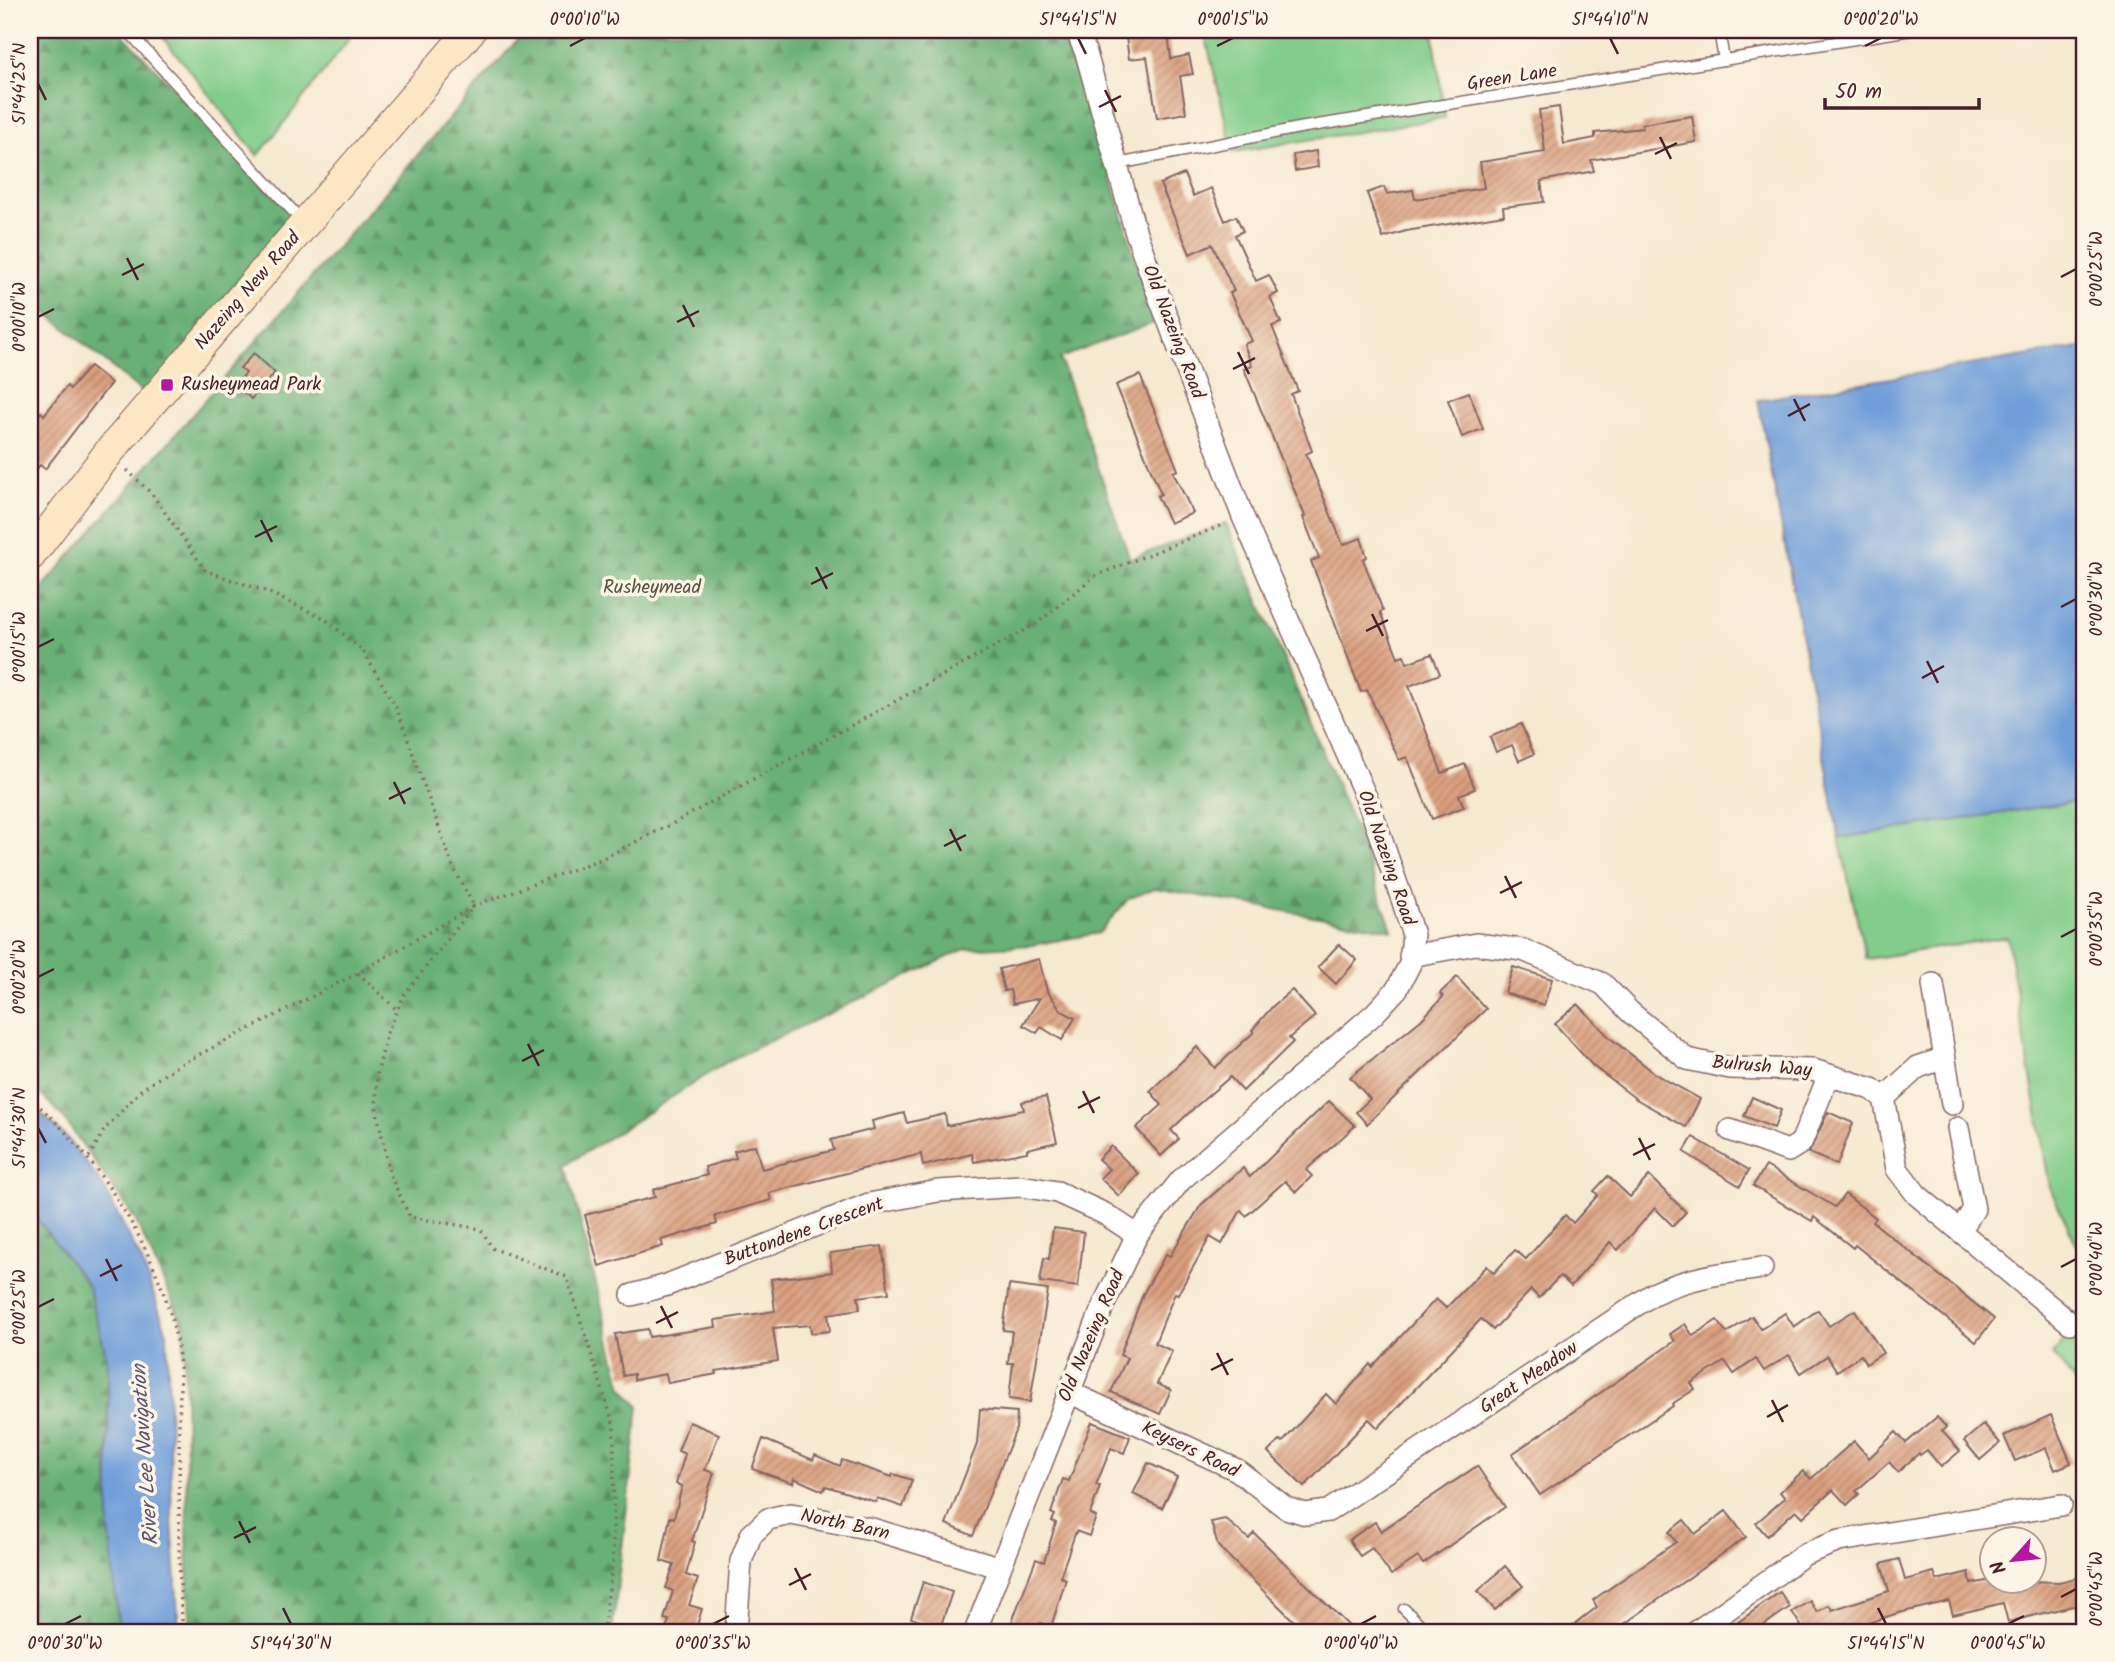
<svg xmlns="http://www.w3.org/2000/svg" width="2115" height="1662" font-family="Kalam,sans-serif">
  <defs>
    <pattern id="forest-firs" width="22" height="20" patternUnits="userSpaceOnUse" patternTransform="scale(1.75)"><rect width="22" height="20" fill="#69b077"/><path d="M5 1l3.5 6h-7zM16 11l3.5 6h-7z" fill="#588f62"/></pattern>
    <pattern id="building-hatch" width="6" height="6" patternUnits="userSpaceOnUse" patternTransform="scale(1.75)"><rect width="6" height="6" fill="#da9f7f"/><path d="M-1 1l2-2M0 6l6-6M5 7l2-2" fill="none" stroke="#b38168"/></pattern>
  </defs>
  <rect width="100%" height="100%" fill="#fcf5e5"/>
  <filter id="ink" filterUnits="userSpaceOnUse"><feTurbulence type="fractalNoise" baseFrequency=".0143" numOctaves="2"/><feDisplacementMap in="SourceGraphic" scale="14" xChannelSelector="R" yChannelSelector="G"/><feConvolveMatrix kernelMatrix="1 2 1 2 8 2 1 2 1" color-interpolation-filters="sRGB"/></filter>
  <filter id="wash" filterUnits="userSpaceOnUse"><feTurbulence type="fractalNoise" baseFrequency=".00686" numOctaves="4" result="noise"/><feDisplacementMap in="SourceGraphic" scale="28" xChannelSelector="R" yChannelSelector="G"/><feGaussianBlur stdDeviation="1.57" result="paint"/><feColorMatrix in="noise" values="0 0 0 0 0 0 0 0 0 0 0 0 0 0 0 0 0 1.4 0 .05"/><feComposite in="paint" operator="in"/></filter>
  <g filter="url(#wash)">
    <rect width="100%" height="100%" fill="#f6e9d1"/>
    <g fill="#82cd8b" stroke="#66765b" stroke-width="2">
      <path d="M157,30h199l-98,126z"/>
      <path d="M1204,30h229l12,88 -212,34z"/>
      <path d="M2085,800v463l-35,-75 -43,-251 -141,22 -27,-121z"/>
      <path d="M2085,1317v77l-33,-40z"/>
    </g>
    <g fill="url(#forest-firs)" stroke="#5a6851" stroke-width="2">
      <path d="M30,30h89l172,183 -144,183 -117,-97z"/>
      <path d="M526,30h538l7,9 83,284 -94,35 70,201 96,-36 134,317 32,90 -237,-42 -27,11 -29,34 -67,12 -67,4 -235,111 -164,105 56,222 17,19 -27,226h-421l-3,-46 -4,-260 -49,-107 -75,-106 -30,-29v-482z"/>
      <path d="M30,1209l58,77 20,77 1,164 10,105h-82l-7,-20z"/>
    </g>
    <g fill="#709ed9" stroke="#5d5e82" stroke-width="2">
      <path d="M2085,346v454l-246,38 -81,-438z"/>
      <path d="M30,1103l38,36 35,47 39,76 25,71 5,186 7,113h-60l-10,-105 -1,-164 -20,-77 -58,-77z"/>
    </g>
    <g id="blocks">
      <g fill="url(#building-hatch)">
        <path d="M1125,30h34v5l9,-2 3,26 18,-4 4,19 -13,2 6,37 -29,5 -10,-61 -18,2z"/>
        <path d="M1559,107l5,37 31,-6v-5l48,-5 -1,-4 50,-8 4,26 -105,18 3,11 -53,10 3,21 -41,5 1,8 -98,16 -23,7 -16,-45 17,-6 3,7 26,-4 2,9 69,-11 -4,-26 65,-10 -6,-42z"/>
        <path d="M1316,151l2,16 -23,4 -2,-16z"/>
        <path d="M1184,174l9,22 18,-8 14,33 11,-5 7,15 -8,4 21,46 13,-6 9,18 -8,4 11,26 -9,3 26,65 -7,3 21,57 -6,3 37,91 18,-7 6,19 -4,2 20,52 -3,1 18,45 6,-2 3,8 25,-9 8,20 -31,12 33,87 23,-9 10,25 -16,6 5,12 -32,12 -25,-62 -8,3 -32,-70 -6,2 -50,-131 8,-3 -16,-41 2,-1 -61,-147 8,-3 -8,-22 8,-3 -22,-48 4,-2 -22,-47 -22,10 -30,-70z"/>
        <path d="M254,353l21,20 -24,26 -15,-15 10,-11 -6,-5z"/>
        <path d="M90,366l21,17 -66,86 -5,-4 -10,12v-53l11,-12 3,3 23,-29 3,3z"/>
        <path d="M1140,375l38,95 -5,2 20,41 -23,10 -13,-27 4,-2 -45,-109z"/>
        <path d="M1469,392l14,37 -21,8 -14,-37z"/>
        <path d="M1521,724l13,30 -15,7 -7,-16 -16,7 -6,-15z"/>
        <path d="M1339,944l18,16 -21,24 -18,-17z"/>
        <path d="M1039,959l8,32 15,20 13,7 -13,22 -21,-13 -4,6 -14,-8 17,-27 -27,6 -3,-14 -6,1 -5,-22z"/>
        <path d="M1513,967l39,12 -8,26 -39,-12z"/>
        <path d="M1457,977l29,32 -119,115 -11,-12 14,-13 -20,-22 71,-57 22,-23 -3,-4z"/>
        <path d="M1292,990l23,26 -26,22 4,4 -50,49 -13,-14 -36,31 -23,22 8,9 -18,17 -25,-28 26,-23 -12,-14 47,-44 18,21 39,-36 -2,-2 21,-24z"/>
        <path d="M1578,1004l31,33 48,38 43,24 -14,28 -50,-28 -43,-33 -38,-42z"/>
        <path d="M1046,1097l11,45 -30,7v3l-53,10 -2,-8 -49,12 -2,-12 -152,39 2,7 -56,16 2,8 -56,16 2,6 -64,20 -14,-51 70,-18 -2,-7 54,-15 -2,-8 31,-9 -2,-7 21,-6 7,24 72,-19 -3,-10 43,-11 -2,-8 32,-8 3,10 38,-9 2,12 77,-16 -2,-8z"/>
        <path d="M1752,1097l29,13 -7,18 -30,-12z"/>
        <path d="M1329,1101l26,25 -49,44 6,6 -16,16 -11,-11 -39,35 -5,-6 -19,34 -12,-7 -32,57 -3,-1 -20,50 17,8 -15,33 14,6 -11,24 -49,-22 16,-34 -7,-3 23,-61 23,-40 4,2 31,-51 42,-37 7,9z"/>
        <path d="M1828,1112l25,11 -16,42 -28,-12z"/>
        <path d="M1693,1137l56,33 -9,16 -56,-34z"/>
        <path d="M1111,1146l28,28 -20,22 -19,-18 9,-9 -11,-10z"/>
        <path d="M1766,1166l69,41 10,-13 31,24 -3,4 121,97 -18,23 -121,-97 -2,3 -39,-31 -2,4 -59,-35z"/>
        <path d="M1608,1176l22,21 19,-21 37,36 -13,14 -18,-18 -37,42 -8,-8 -39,44 -11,-10 -21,22 -8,-8 -38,40 -12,-11 -103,109 -9,-9 -65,68 -36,-35 12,-12 3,2 43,-48 10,10 34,-40 2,3 64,-68 10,9 41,-42 7,7 21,-23 11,9 39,-44 8,8 25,-28 -4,-4z"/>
        <path d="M1053,1228l31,4 -6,55 -38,-5 4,-24 5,1z"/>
        <path d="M882,1246l7,47 -31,4 2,12 -32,5 2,17 -19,2 -1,-8 -37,3 5,33 -62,10 1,3 -49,9 -2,-9 -32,6v-6l-11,2 -8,-42 33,-5 1,8 67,-10 -1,-7 60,-9 -4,-32 61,-7 -2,-19z"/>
        <path d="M1009,1285l39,5 -18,112 -21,-3 4,-36h-5l4,-32 -9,-1z"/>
        <path d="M1818,1310l11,16 26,-16 28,43 -17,11 -5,-9 -24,16 -10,-15 -26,17 -12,-18 -25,16 -8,-12 -22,15 -9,-13 -34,22 4,6 -23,15 1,2 -133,89 -28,-41 163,-113 -5,-7 15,-10 8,12 24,-16 10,13 25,-17 9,13 24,-16 9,14z"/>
        <path d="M980,1409l37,3 -1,17 -43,107 -27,-12 31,-80z"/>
        <path d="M2051,1415l20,48 -16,7 -9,-22 -31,13 -11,-25z"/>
        <path d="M1937,1417l9,10 -4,4 18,20 -19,16 -14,-17 -7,5 -1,-2 -21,19 -9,-10 -33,29 3,3 -12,11 -14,-15 -30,27 -7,-7 -29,26 -11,-13 29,-25 -5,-6 23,-21 8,8 43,-38 15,17 27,-26 10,11z"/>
        <path d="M689,1422l30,12 -14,36 9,3 -22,68 3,1 -9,33 12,4 -9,26 13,4 -7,23h-30l4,-12 -5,-1 9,-28 -7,-3 8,-23 -13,-4 9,-44 4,1 8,-32 -6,-2 9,-30 -7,-3z"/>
        <path d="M1092,1422l38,15 -6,16 -13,-5 -15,37 4,1 -10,28 6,3 -7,19 -13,-5 -16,46 6,2 -15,48 -10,-4 -4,9h-29l28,-73 8,3 12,-39 -4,-2 3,-6 -4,-2 12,-34 6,2z"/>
        <path d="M1984,1424l16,19 -20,17 -16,-19z"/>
        <path d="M763,1439l50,21 2,-5 25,11 2,-6 50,17 1,-3 19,6 -9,27 -26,-9 -1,4 -50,-16 -3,5 -29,-13 -1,5 -41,-14z"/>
        <path d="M1148,1463l29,14 -15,31 -29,-14z"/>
        <path d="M1477,1466l28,41 -82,57 -5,-7 -27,18 -19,-27 -12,8 -11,-16 26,-18 6,9z"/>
        <path d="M1726,1511l20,26 -133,95h-48l32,-25 -4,-7 83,-58 -7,-10 15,-12 11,14z"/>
        <path d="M1225,1519l24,20 5,-6 101,99h-50l-87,-86 -7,-24z"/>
        <path d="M1899,1559l6,21 29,-8 3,8 32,-8 2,12 20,-4 68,2 26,-6v27l-77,19 -5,-19 -50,12 -4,-14 -54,13 -54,18h-36l-13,-20 18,-11 7,11 12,-7 3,5 57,-19 -8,-27z"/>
        <path d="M1505,1566l18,20 -28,24 -17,-19z"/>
        <path d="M923,1582l29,10 -12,36 -29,-10z"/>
        <path d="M1780,1592l10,15 -36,25h-10l-7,-9z"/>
      </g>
    </g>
  </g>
  <g filter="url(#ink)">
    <use href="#blocks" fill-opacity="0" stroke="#866665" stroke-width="2"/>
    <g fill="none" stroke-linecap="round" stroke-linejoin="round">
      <g stroke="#866665" stroke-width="13">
        <g id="lane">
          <path d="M127,30l175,191"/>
          <path d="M1719,30l5,30"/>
          <path d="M1118,164l181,-36 612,-98"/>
          <path d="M1404,1609l24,23"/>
        </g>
      </g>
      <g stroke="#866665" stroke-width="24">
        <g id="street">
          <path d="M1410,956l66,-12 47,6 80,34 27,28 57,47 43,9 83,2 59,19 12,9 13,71 20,26 153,128"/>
          <path d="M1933,984l19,120"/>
          <path d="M1884,1098l34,-31 24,-8"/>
          <path d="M1958,1128l16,81 -14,22"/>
          <path d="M1730,1130l58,21 13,-8 28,-68"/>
          <path d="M632,1295l35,-10 202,-81 69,-13 83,-5 36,6 48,22 32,21"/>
          <path d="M1069,1392l168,78 49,38 20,6 22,-3 325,-217c35,-17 70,-21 109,-26"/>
          <path d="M736,1632l5,-71 10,-26 17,-16 23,-5 81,15 126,38"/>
          <path d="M975,1632l129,-328 33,-69 44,-55 193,-166 23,-25 13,-25 3,-29 -10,-33 -34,-98 -126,-287 -86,-226 -22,-61 -49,-177 -10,-23"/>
          <path d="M1696,1632l109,-78 34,-13 222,-36"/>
        </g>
      </g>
      <g stroke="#866665" stroke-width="32">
        <path id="secondary" d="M30,556l79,-104 362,-422"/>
      </g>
      <g stroke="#866665" stroke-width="3.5" stroke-dasharray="2 5" stroke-linecap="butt">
        <path d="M358,973l39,37"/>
        <path d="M30,1098c69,59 135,161 148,252 4,25 1,54 1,80 1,67 -2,135 4,202"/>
        <path d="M89,1157l16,-28 36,-39 34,-23 183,-94 116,-67 -21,-39 -56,-158 -34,-58 -39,-33 -59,-27 -59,-20 -54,-77 -27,-26"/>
        <path d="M603,1632l10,-73 1,-133 -47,-149 -75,-29 -11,-19 -71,-12 -20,-42 -14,-68 1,-32 10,-42 17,-38 70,-89 127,-47 69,-34 366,-201 59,-48 130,-52"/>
      </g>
      <use href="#lane" stroke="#fff" stroke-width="10"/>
      <use href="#street" stroke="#fff" stroke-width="21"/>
      <use href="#secondary" stroke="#fce6c4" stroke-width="30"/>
    </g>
  </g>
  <path fill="none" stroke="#4a1f2b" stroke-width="2.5" d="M1078,38l8,16M1610,38l8,16M570,46l15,-8M1217,46l16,-8M1865,46l16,-8M38,84l8,16M1105,90l11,22M1099,107l22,-11M1660,137l11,22M1655,154l22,-11M127,258l11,22M122,275l22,-11M2061,277l15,-8M683,305l11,22M38,317l16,-8M677,322l22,-11M1238,352l11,22M1233,369l22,-11M1794,399l11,22M1788,416l22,-12M261,520l11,22M255,537l22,-11M816,567l11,22M811,584l22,-11M2061,607l15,-8M1372,614l11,22M1366,631l22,-11M38,647l16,-8M1927,661l11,22M1922,678l22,-12M394,782l11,22M389,799l22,-11M950,829l11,22M944,846l22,-11M1505,876l11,22M1500,893l22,-11M2061,937l15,-8M38,977l16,-8M528,1044l11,22M522,1061l22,-11M1083,1091l11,22M1078,1108l22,-11M38,1128l8,15M1639,1138l11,22M1633,1155l22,-11M106,1259l11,22M2061,1267l15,-8M100,1276l22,-11M661,1306l11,22M38,1307l16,-8M656,1323l22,-11M1217,1353l11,22M1211,1370l22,-11M1772,1400l11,22M1767,1417l21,-12M239,1521l11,22M234,1538l22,-11M795,1568l11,22M789,1585l22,-11M2061,1597l15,-8M283,1608l8,16M1878,1608l8,16M65,1624l16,-8M713,1624l16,-8M1361,1624l15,-8M2008,1624l16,-8"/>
  <rect fill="#b5179e" stroke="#fcf5e5" stroke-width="2.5" x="160" y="378" width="14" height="14" rx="3.5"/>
  <g text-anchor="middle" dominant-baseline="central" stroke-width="7" stroke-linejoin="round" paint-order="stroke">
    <g font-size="19" fill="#4a1f2b" stroke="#fcf5e5">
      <text transform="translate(1512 78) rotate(-9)">Green Lane</text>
      <text transform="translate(248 291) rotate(-49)">Nazeing New Road</text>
      <text transform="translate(1173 332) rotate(69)">Old Nazeing Road</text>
      <text transform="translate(1386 858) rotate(71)">Old Nazeing Road</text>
      <text transform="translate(1762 1067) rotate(5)">Bulrush Way</text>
      <text transform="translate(804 1232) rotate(-20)">Buttondene Crescent</text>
      <text transform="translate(1092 1336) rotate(-67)">Old Nazeing Road</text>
      <text transform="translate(1529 1378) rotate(-34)">Great Meadow</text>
      <text transform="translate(1190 1450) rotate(26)">Keysers Road</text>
      <text transform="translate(845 1525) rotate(12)">North Barn</text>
    </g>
    <g font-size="19" fill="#4a1f2b" stroke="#fcf5e5" text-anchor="start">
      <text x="181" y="385">Rusheymead Park</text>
    </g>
    <g font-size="19" fill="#5b5348" stroke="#fcf5e5">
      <text x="652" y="588">Rusheymead</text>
    </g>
    <g font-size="21" font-style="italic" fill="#595271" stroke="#fcf5e5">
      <text transform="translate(146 1455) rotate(-94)">River Lee Navigation</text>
    </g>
  </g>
  <rect width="2115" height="1662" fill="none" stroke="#fcf5e5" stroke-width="77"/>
  <g transform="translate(2013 1560) rotate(243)"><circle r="33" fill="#fcf5e5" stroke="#b59f9b" stroke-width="2"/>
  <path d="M0-5L12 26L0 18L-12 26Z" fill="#b5179e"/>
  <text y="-10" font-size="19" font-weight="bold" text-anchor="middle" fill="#4a1f2b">N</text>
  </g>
  <path d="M1825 98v10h154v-10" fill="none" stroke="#4a1f2b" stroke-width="3.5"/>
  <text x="1835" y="98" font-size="21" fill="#4a1f2b" stroke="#fcf5e5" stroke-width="5" paint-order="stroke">50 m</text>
  <rect x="38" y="38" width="2038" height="1586" fill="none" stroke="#4a1f2b" stroke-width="2.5"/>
  <g font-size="18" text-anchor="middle" fill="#4a1f2b">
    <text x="585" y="25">0°00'10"W</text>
    <text x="1078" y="25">51°44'15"N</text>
    <text x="1233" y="25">0°00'15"W</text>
    <text x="1610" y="25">51°44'10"N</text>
    <text x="1881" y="25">0°00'20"W</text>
    <text transform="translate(19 84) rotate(-90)" y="6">51°44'25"N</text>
    <text transform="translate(2096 269) rotate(-90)" y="6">0°00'25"W</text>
    <text transform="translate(19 317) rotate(-90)" y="6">0°00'10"W</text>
    <text transform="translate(2096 599) rotate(-90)" y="6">0°00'30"W</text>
    <text transform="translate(19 647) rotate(-90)" y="6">0°00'15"W</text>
    <text transform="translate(2096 929) rotate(-90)" y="6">0°00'35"W</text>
    <text transform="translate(19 977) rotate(-90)" y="6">0°00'20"W</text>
    <text transform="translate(19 1128) rotate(-90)" y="6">51°44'30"N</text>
    <text transform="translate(2096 1259) rotate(-90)" y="6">0°00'40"W</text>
    <text transform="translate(19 1307) rotate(-90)" y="6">0°00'25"W</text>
    <text transform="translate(2096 1589) rotate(-90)" y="6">0°00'45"W</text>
    <text x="65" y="1649">0°00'30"W</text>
    <text x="291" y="1649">51°44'30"N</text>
    <text x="713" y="1649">0°00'35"W</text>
    <text x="1361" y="1649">0°00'40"W</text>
    <text x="1886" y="1649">51°44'15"N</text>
    <text x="2008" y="1649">0°00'45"W</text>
  </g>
</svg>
